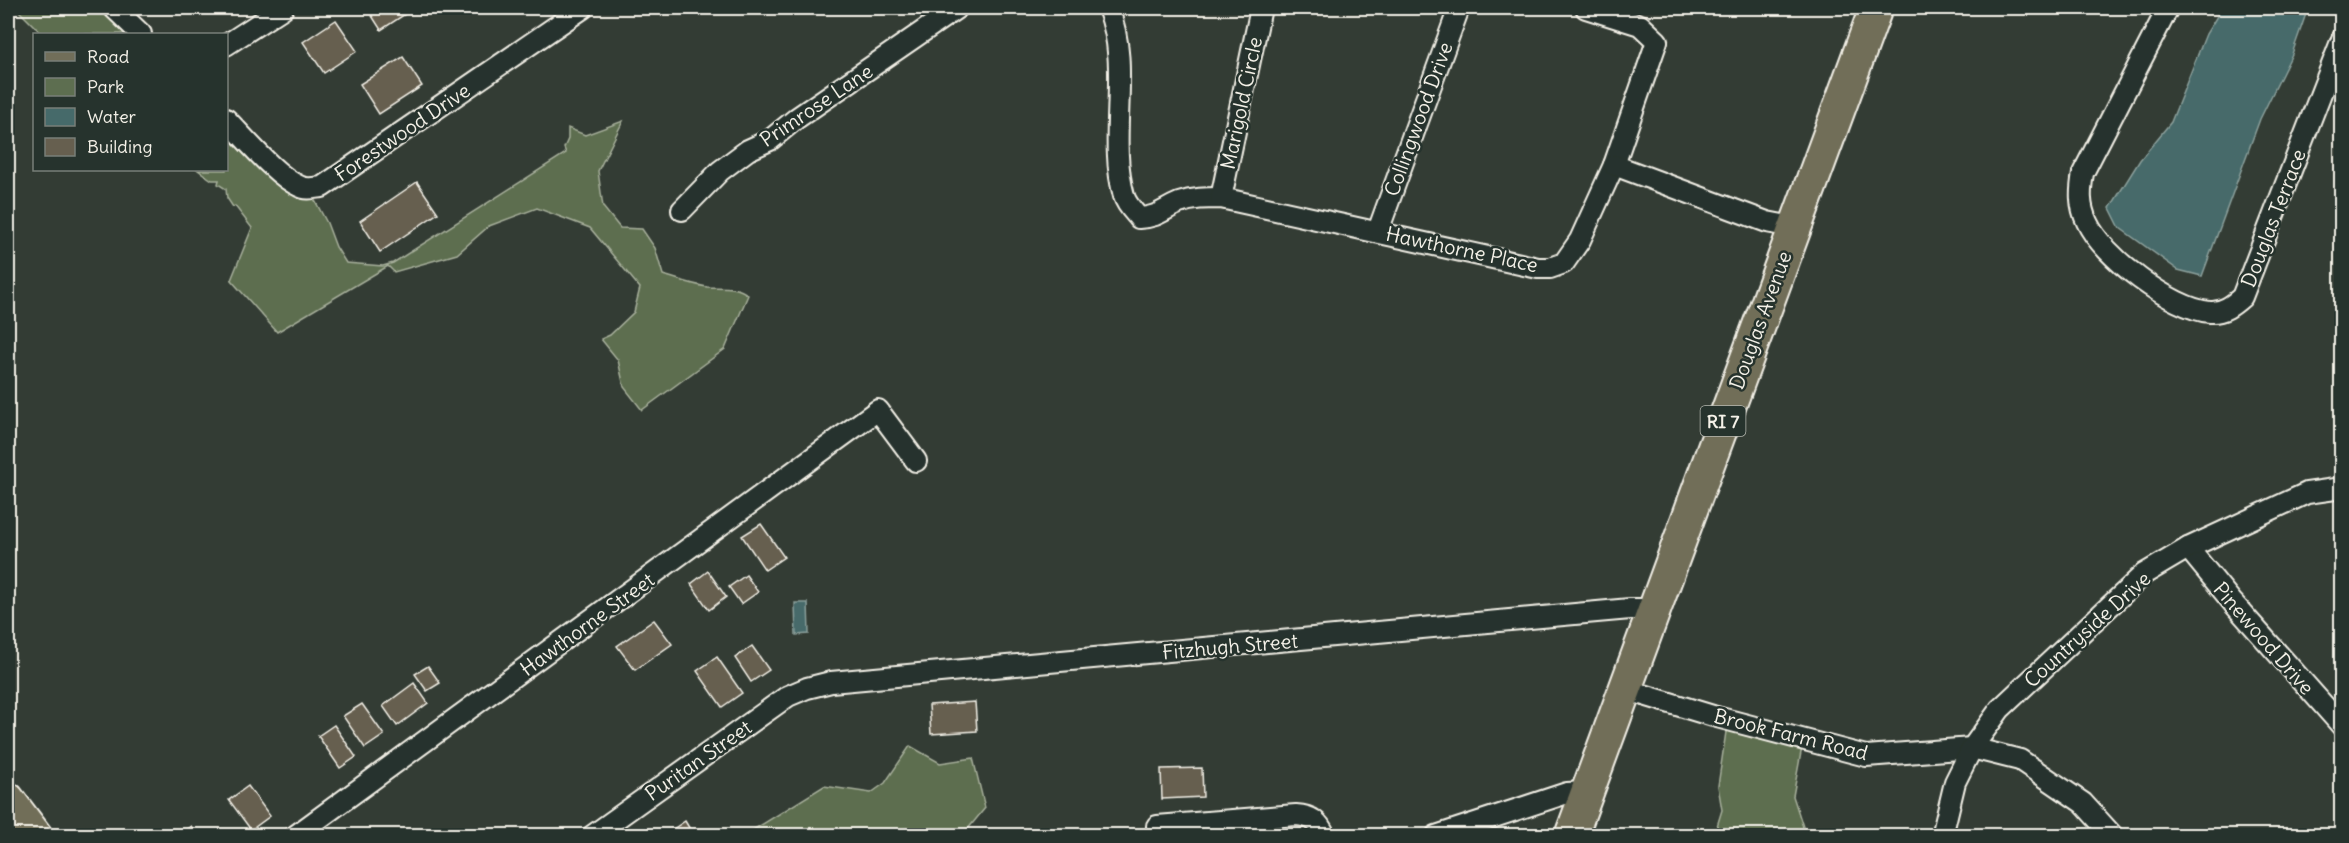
<svg xmlns="http://www.w3.org/2000/svg" width="2349" height="843" font-family="Delius,sans-serif">
  <rect width="100%" height="100%" fill="#333c34"/>
  <filter id="ink" filterUnits="userSpaceOnUse"><feTurbulence type="fractalNoise" baseFrequency=".0167" numOctaves="2"/><feDisplacementMap in="SourceGraphic" scale="12" xChannelSelector="R" yChannelSelector="G"/><feConvolveMatrix kernelMatrix="1 2 1 2 8 2 1 2 1" color-interpolation-filters="sRGB"/></filter>
  <g filter="url(#ink)">
    <g fill="#5d6e50" stroke="#a8b09c" stroke-width="1.5">
      <path d="M16,8h96l28,26h-98z"/>
      <path d="M623,121l-25,50 5,36 17,21 22,1 13,19 8,27c14,4 30,10 44,12 13,1 30,-2 41,8l-23,54 -83,61 -18,-23 -6,-27 -17,-21 9,-4 24,-23 6,-24 -50,-60 -53,-20 -48,18 -32,28 -63,18 -6,-6 -111,66 -46,-52 21,-52 -17,-22 -2,1 -6,-9 -1,-9 -8,-5 1,-4h-7l-14,-10h28l1,-47 85,72 15,28 9,24 10,16 37,3 10,-3 173,-110 -2,-5 4,-9v-11l17,7z"/>
      <path d="M1730,731l72,16 -9,49 11,34 5,5 -95,1 8,-26 -4,-24 8,-54z"/>
      <path d="M910,746l30,17 33,-5 12,50 -22,27h-218l79,-49 47,7 14,-10z"/>
    </g>
    <g fill="#466a6a" stroke="#8ca09c" stroke-width="1.5">
      <path d="M2222,8h86l-16,46 -32,65 -58,157 -24,-6 -58,-42 -10,-20 30,-48 31,-38 35,-88z"/>
      <path d="M795,603h13l1,31 -13,1z"/>
    </g>
    <g fill="#665f4f" stroke="#f4f1e8" stroke-width="1.5">
      <path d="M367,8h45l1,1 -32,21z"/>
      <path d="M336,20l21,31 -33,22 -21,-31z"/>
      <path d="M403,57l19,29 -43,28 -19,-30z"/>
      <path d="M417,182l21,31 -58,39 -20,-31z"/>
      <path d="M761,524l23,33 -19,13 -23,-34z"/>
      <path d="M708,571l18,26 -17,13 -18,-26z"/>
      <path d="M746,575l12,17 -17,12 -12,-17z"/>
      <path d="M654,620l18,24 -37,26 -18,-24z"/>
      <path d="M752,646l17,24 -18,12 -16,-24z"/>
      <path d="M717,657l25,36 -20,14 -25,-36z"/>
      <path d="M428,666l12,17 -13,8 -12,-17z"/>
      <path d="M414,683l14,20 -31,23 -14,-20z"/>
      <path d="M975,702l2,29 -46,3 -2,-29z"/>
      <path d="M362,704l22,31 -19,13 -22,-32z"/>
      <path d="M334,725l22,32 -16,11 -22,-32z"/>
      <path d="M1202,768l1,29 -41,2 -1,-30z"/>
      <path d="M248,786l22,30 -19,14 -22,-30z"/>
      <path d="M685,821l9,15h-31z"/>
      <path d="M191,826l7,10h-21z"/>
    </g>
    <g fill="none" stroke-linecap="round" stroke-linejoin="round">
      <g stroke="#f4f1e8" stroke-width="24">
        <g id="street">
          <path d="M114,8l27,26"/>
          <path d="M1108,8c24,59 -1,127 16,188 2,8 10,16 15,22 20,-1 23,-8 40,-15 14,-5 27,-5 42,-5l317,70h12l14,-5 16,-23 34,-75 43,-124 -17,-16 -54,-17"/>
          <path d="M2168,8l-85,165c-3,18 -4,32 4,49 15,34 85,87 123,90 13,1 23,-7 32,-15l100,-258"/>
          <path d="M226,45l57,-37"/>
          <path d="M226,119c19,19 50,57 73,67 7,4 15,2 23,1l261,-179"/>
          <path d="M1614,165l153,57 26,5"/>
          <path d="M1221,198l40,-190"/>
          <path d="M682,210l38,-39 28,-21 22,-10 27,-22 160,-110"/>
          <path d="M1378,231l81,-223"/>
          <path d="M2188,548l45,55 109,123"/>
          <path d="M1624,689l89,27 153,40 106,-8 48,12 63,43 30,33"/>
          <path d="M1157,826l139,-11c15,1 23,6 29,21"/>
          <path d="M295,836l583,-426 38,51"/>
          <path d="M592,836l196,-140 19,-8 24,-6 799,-73h24"/>
          <path d="M1436,836l131,-43 18,-1"/>
          <path d="M1942,836l13,-54 17,-34 28,-39 144,-135 44,-26 119,-55 35,-5"/>
        </g>
      </g>
      <g stroke="#f4f1e8" stroke-width="36">
        <g id="primary">
          <path d="M8,799l28,37"/>
          <path d="M1571,836l305,-828"/>
        </g>
      </g>
      <use href="#street" stroke="#26332d" stroke-width="20"/>
      <use href="#primary" stroke="#716e59" stroke-width="32"/>
    </g>
  </g>
  <g text-anchor="middle" dominant-baseline="central" stroke-width="5" stroke-linejoin="round" paint-order="stroke">
    <rect fill="#26332d" stroke="#b6b8b0" stroke-width="1.5" x="1700.5" y="406" width="45" height="30" rx="4.5"/>
    <g font-size="18" font-weight="bold" fill="#f4f1e8">
      <text x="1723" y="421">RI 7</text>
    </g>
    <g font-size="20" fill="#f4f1e8" stroke="#26332d">
      <text transform="translate(1241 103) rotate(-78)">Marigold Circle</text>
      <text transform="translate(816 105) rotate(-34)">Primrose Lane</text>
      <text transform="translate(1418 119) rotate(-70)">Collingwood Drive</text>
      <text transform="translate(402 132) rotate(-34)">Forestwood Drive</text>
      <text transform="translate(2273 218) rotate(-69)">Douglas Terrace</text>
      <text transform="translate(1462 249) rotate(12)">Hawthorne Place</text>
      <text transform="translate(1760 320) rotate(-70)">Douglas Avenue</text>
      <text transform="translate(587 624) rotate(-36)">Hawthorne Street</text>
      <text transform="translate(2087 629) rotate(-42)">Countryside Drive</text>
      <text transform="translate(2264 638) rotate(49)">Pinewood Drive</text>
      <text transform="translate(1230 646) rotate(-5)">Fitzhugh Street</text>
      <text transform="translate(1791 734) rotate(14)">Brook Farm Road</text>
      <text transform="translate(698 760) rotate(-35)">Puritan Street</text>
    </g>
  </g>
  <rect width="2349" height="843" fill="none" stroke="#26332d" stroke-width="30"/>
  <rect x="15" y="15" width="2319" height="813" fill="none" stroke="#f4f1e8" stroke-width="2" filter="url(#ink)"/>
  <rect x="33" y="33" width="195" height="138" fill="#26332d" stroke="#787f78" stroke-width="1.5"/>
  <rect x="45" y="52" width="30" height="9" fill="#716e59" stroke="#787f78" stroke-width="1.5"/>
  <text x="87" y="63" font-size="18" fill="#f4f1e8">Road</text>
  <rect x="45" y="78" width="30" height="18" fill="#5d6e50" stroke="#787f78" stroke-width="1.5"/>
  <text x="87" y="93" font-size="18" fill="#f4f1e8">Park</text>
  <rect x="45" y="108" width="30" height="18" fill="#466a6a" stroke="#787f78" stroke-width="1.5"/>
  <text x="87" y="123" font-size="18" fill="#f4f1e8">Water</text>
  <rect x="45" y="138" width="30" height="18" fill="#665f4f" stroke="#787f78" stroke-width="1.5"/>
  <text x="87" y="153" font-size="18" fill="#f4f1e8">Building</text>
</svg>
